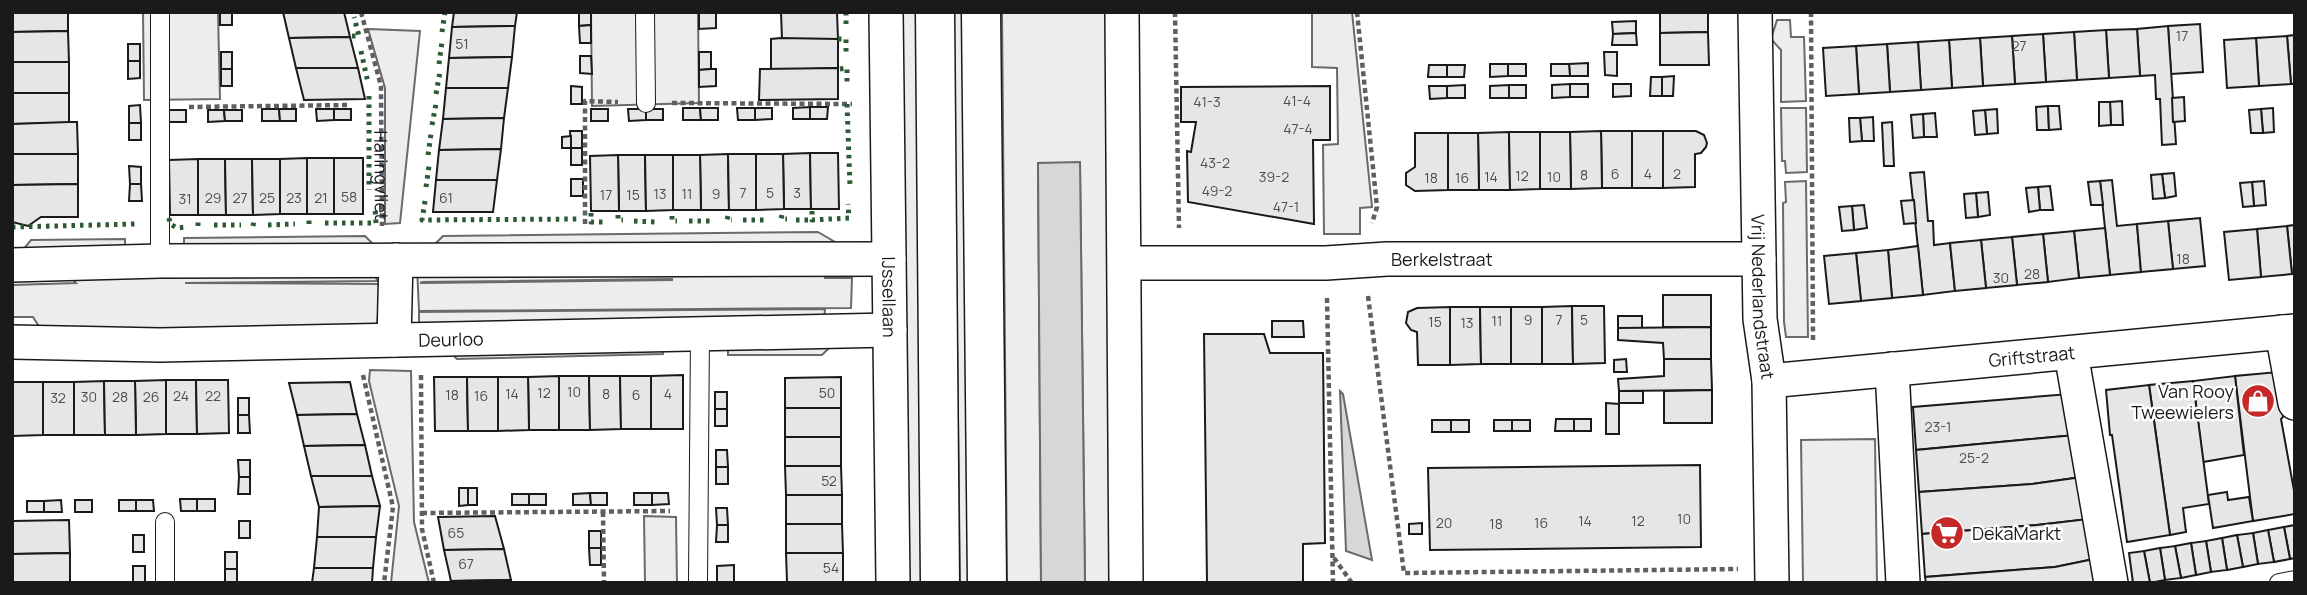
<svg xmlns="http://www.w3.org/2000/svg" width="2307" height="595" font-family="Manrope,sans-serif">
  <rect width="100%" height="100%" fill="#fff"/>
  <g fill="#ededed" stroke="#6a6a6a" stroke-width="2" fill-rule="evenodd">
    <path d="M143,12h75l2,87 -76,1z"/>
    <path d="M591,12h107l1,91 -107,3z"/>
    <path d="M898,12h20l4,571h-19z"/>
    <path d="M953,12h11l5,571h-9z"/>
    <path d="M1002,12h104l4,571h-25l-5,-420h-42l3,420h-34z"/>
    <path d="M1312,12h40l20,195 -12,1v26h-36l-1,-89 15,-1 -1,-76 -25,-1z"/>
    <path d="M1777,20h13l1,17h13l2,64 -25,1v-52l-10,-11z"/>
    <path d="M368,29l52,2 -20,192 -15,1v-136z"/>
    <path d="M1781,108h25l1,64 -21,1 -1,-12h-3z"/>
    <path d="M1806,181l2,156h-22l-2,-15 -1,-119 3,-1 -1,-20z"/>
    <path d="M818,232l17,10 -403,5 11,-11z"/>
    <path d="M365,236l12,12 -193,3v-13z"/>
    <path d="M125,239v10l-103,2 9,-11z"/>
    <path d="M824,265l1,13h27l-1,30 -432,3 -2,-44zM672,279v1l-252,3 3,-1z"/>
    <path d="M375,270l2,11 -192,2 197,1 2,30 -6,1 -1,13h-337l-7,-11h-21v-32l64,-2 -10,-12z"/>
    <path d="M825,309l-1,12 -405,5v-14z"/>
    <path d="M833,344l-11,11h-94v-10z"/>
    <path d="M662,345l1,9 -206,5 -13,-12z"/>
    <path d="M370,370l41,1 3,151 15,61h-38l8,-77 -30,-125z"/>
    <path d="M1875,439l2,144h-74l-2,-143z"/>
    <path d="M644,516l32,1 1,66h-32z"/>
  </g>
  <g fill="#d7d7d7" stroke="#6a6a6a" stroke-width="2">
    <path d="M1080,162l5,421h-44l-3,-420z"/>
    <path d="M1340,391l3,3 29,166 -26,-9z"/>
  </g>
  <g fill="#e6e6e6" stroke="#1a1a1a" stroke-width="2">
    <path d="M12,12h56v19l-56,1z"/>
    <rect x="220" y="12" width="12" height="13"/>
    <path d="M283,12h61l6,25 -61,1z"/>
    <path d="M454,12h63l-2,14 -63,1z"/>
    <path d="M579,12h12v13l-12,1z"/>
    <path d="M699,12h17v16l-17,1z"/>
    <path d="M781,12h56l1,27 -56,1z"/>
    <path d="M1660,12h48v20l-48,1z"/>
    <path d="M1636,21v12l-23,1 -1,-12z"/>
    <path d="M2200,24l3,48 -32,2 -3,-48z"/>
    <path d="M591,25v18h-11l-1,-17z"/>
    <path d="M515,26l-3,31 -63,1 3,-31z"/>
    <path d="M2168,26l8,118 -14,1 -2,-46h-4l-1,-24 -15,1 -3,-47z"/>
    <path d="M2137,29l3,47 -31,2 -3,-48z"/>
    <path d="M2106,30l3,48 -32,2 -3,-48z"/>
    <path d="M68,31l1,31h-57v-30z"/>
    <path d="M1708,32l1,33h-49v-32z"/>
    <path d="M2074,32l3,48 -31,2 -3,-48z"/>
    <path d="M1636,33l1,12h-25l1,-11z"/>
    <path d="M2043,34l3,48 -31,2 -3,-48z"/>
    <path d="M2295,35v49h-4l-4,-48z"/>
    <path d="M2012,36l3,48 -32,2 -3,-48z"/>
    <path d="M2287,36l4,48 -32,2 -3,-48z"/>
    <path d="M350,37l8,31h-62l-7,-30z"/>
    <path d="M781,38l57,1v29l-67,2v-31z"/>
    <path d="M1980,38l3,48 -31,2 -3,-48z"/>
    <path d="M2256,38l3,48 -32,2 -3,-48z"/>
    <path d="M1949,40l3,48 -31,2 -3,-48z"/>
    <path d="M1918,42l3,48 -31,2 -3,-48z"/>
    <rect x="128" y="44" width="12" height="17"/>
    <path d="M1887,44l3,48 -31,2 -3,-48z"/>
    <path d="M1856,46l3,48 -33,2 -3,-48z"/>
    <rect x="221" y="52" width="11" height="17"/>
    <path d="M699,52h12v17l-12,1z"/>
    <path d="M1604,52h13v24l-12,-1z"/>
    <path d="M580,56h11l1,18 -12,-1z"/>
    <path d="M512,57l-4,31h-62l3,-30z"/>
    <path d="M128,61h12v17l-12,1z"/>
    <rect x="12" y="62" width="57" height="31"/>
    <path d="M1588,63v13h-18l-1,-12z"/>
    <path d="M1490,64h18v12l-18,1z"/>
    <rect x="1508" y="64" width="18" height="12"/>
    <path d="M1551,64h18l1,12h-19z"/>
    <path d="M1429,65h18v12h-19z"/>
    <path d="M1447,65h18l-1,12h-17z"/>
    <path d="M296,68h62l7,31 -61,1z"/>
    <path d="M838,68v31l-79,1 1,-31z"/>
    <rect x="221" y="69" width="11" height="17"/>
    <path d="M711,69h5v17l-17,1v-17z"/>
    <path d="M1674,76l-1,20h-11v-19z"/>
    <path d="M1651,77h11v19h-12z"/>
    <rect x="1570" y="84" width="18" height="13"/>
    <path d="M1570,84v13l-18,1v-13z"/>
    <path d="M1613,84h18v12l-18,1z"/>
    <path d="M1465,85v13h-18v-12z"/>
    <path d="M1509,85v13h-19v-12z"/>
    <rect x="1509" y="85" width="17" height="13"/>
    <path d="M571,86l11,1v17h-11z"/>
    <path d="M1330,86v54h-17l1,84 -126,-22 -1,-51 4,1 5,-30h-15v-35z"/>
    <path d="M1429,86h18v12l-17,1z"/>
    <path d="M446,88h62l-4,30 -61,1z"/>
    <path d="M12,93h57v30l-57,1z"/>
    <path d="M2184,97l1,24 -12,1 -1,-24z"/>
    <path d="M2122,101l1,24h-12l-1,-23z"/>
    <path d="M2099,102h11l1,23 -12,1z"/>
    <path d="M140,105l1,18h-12v-17z"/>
    <path d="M2048,106l1,24h-12l-1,-23z"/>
    <path d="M2048,106h11l2,23 -12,1z"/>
    <path d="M810,107v12h-17v-11z"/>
    <path d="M810,107h18l-1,12h-17z"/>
    <path d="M683,108h17l1,12h-18z"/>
    <path d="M700,108h18v12h-17z"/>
    <path d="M737,108h18v12h-17z"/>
    <path d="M755,108h17v11l-17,1z"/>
    <path d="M2273,108l1,24 -11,1 -2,-24z"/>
    <path d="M262,109h17l1,12h-18z"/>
    <path d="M279,109h17v12h-16z"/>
    <path d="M316,109h18v11l-17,1z"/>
    <rect x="334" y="109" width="17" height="11"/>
    <rect x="591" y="109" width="17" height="12"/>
    <path d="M628,109h18v11l-17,1z"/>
    <rect x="646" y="109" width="17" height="11"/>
    <path d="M1997,109l1,24 -11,1 -2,-24z"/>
    <path d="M2261,109l2,24h-12l-2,-23z"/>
    <path d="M168,110h18v12h-17z"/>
    <path d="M208,110h16l1,11 -17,1z"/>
    <path d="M224,110h18v11h-17z"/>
    <path d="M1985,110l2,24 -12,1 -2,-24z"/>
    <path d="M1935,113l2,24h-13l-1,-23z"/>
    <path d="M1923,114l1,23 -11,1 -2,-23z"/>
    <path d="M1873,117l1,24h-12l-2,-23z"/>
    <path d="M504,118l-3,31 -62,1 4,-31z"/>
    <path d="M1849,118h11l2,23 -12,1z"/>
    <path d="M69,122h8l1,32h-66v-30z"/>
    <path d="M1892,122l2,44h-10l-2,-43z"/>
    <rect x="129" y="123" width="12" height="17"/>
    <path d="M570,131h12v17h-11z"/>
    <path d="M1601,131h31v57h-30z"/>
    <path d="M1601,131l1,57 -31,1 -1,-57z"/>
    <rect x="1632" y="131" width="31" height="57"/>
    <path d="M1663,131h33l8,4 3,8 -1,4 -5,6 -6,1v33l-32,1z"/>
    <path d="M1509,132l1,58h-31l-1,-57z"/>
    <path d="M1509,132h31v57l-30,1z"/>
    <path d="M1540,132h30l1,57h-31z"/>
    <path d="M1415,133h33v57l-33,1 -9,-6v-12l9,-6z"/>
    <path d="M1448,133h30l1,57h-31z"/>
    <path d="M571,136v12h-9v-11z"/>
    <rect x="571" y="148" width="11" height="17"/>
    <path d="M501,149l-4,31h-61l3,-30z"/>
    <path d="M810,153l1,56h-27l-1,-55z"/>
    <path d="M810,153h28l1,56h-28z"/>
    <path d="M12,154h66v30l-66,1z"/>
    <path d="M728,154l1,56h-28l-1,-55z"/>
    <path d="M728,154h28v56h-27z"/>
    <path d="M756,154h27l1,55 -28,1z"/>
    <path d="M618,155h27l1,56h-27z"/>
    <path d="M618,155l1,56h-28l-1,-55z"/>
    <path d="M645,155h28v55l-27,1z"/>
    <path d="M673,155h27l1,55h-28z"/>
    <rect x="307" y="158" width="27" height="56"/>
    <path d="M307,158v56h-27v-55z"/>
    <rect x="334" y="158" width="29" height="56"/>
    <path d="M198,159v56h-28l-1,-55z"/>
    <path d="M198,159h27l1,56h-28z"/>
    <path d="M225,159h27l1,56h-27z"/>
    <path d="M252,159h28v55l-27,1z"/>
    <path d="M129,166l12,1v17h-11z"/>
    <path d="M1924,172l4,49h5l1,24 16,-2 5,48 -32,4 -13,-122z"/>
    <path d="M2174,173l2,23 -11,2 -3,-24z"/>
    <path d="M2162,174l3,24 -12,1 -2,-24z"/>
    <rect x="571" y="179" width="12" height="17"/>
    <path d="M436,180h61l-4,32h-60z"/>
    <path d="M2112,180l5,46 20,-2 4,48 -31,3 -10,-94z"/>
    <path d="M2100,181l3,24h-12l-3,-23z"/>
    <path d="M2264,181l2,24 -12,1 -2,-24z"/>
    <path d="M2252,182l2,24 -11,1 -3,-24z"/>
    <path d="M78,184v33h-37l-13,9 -16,-4v-37z"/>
    <path d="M130,184h11l1,17h-13z"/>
    <path d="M2050,186l3,24h-13l-2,-23z"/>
    <path d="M2038,187l2,23 -11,2 -3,-24z"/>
    <path d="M1988,192l2,23 -12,2 -2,-24z"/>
    <path d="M1976,193l2,24 -12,1 -2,-24z"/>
    <path d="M1914,200l2,23 -12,1 -3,-23z"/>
    <path d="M1864,205l3,23 -13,2 -2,-24z"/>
    <path d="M1852,206l2,24 -12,1 -3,-24z"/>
    <path d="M2200,218l5,48 -32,3 -5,-48z"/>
    <path d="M2168,221l5,48 -32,3 -4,-48z"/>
    <path d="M2295,225v49h-3l-5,-48z"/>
    <path d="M2287,226l5,48 -31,3 -4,-48z"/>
    <path d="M2105,228l5,47 -31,3 -5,-47z"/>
    <path d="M2257,229l4,48 -32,3 -5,-48z"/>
    <path d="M2074,231l5,47 -31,4 -5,-48z"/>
    <path d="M2043,234l5,48 -31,3 -5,-48z"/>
    <path d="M2012,237l5,48 -31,3 -5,-48z"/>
    <path d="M1981,240l5,48 -31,3 -5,-48z"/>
    <path d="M1918,246l5,49 -31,3 -4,-48z"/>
    <path d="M1888,250l4,48 -31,3 -5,-48z"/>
    <path d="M1856,253l5,48 -32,3 -5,-48z"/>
    <rect x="1663" y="295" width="48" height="32"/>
    <path d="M1572,306l1,58h-31v-57z"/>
    <path d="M1572,306h32l1,57 -32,1z"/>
    <path d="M1450,307v58h-32l-1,-33 -6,-2 -5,-7 2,-11 9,-4z"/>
    <path d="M1450,307h30l1,57 -31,1z"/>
    <path d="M1480,307h31v57h-30z"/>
    <rect x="1511" y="307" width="31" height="57"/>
    <rect x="1618" y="316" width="24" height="12"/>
    <path d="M1272,321h31l1,16h-32z"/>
    <path d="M1711,327v32h-47l-1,-16 -45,-3v-12z"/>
    <path d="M1204,334h60l6,19h53l2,190 -22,1v39h-96z"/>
    <path d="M1626,359l1,13h-13v-12z"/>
    <path d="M1664,359h47l1,31 -93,1 -1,-12 46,-3z"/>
    <path d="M2278,372l5,45 -2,2 14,77v18l-42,7 -18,-145z"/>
    <path d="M683,375v54h-32v-53z"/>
    <path d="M559,376h30l1,54h-31z"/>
    <path d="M559,376v54h-30l-1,-53z"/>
    <path d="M589,376h31l1,53 -31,1z"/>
    <path d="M620,376h31v53h-30z"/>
    <path d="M2235,376l9,79 -41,7 -10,-81z"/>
    <path d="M434,377h33l1,54h-33z"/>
    <path d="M467,377h31v54h-30z"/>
    <path d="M498,377h30l1,53 -31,1z"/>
    <path d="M841,377v31h-56v-30z"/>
    <path d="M166,380h30l1,54h-31z"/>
    <path d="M166,380v54l-30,1 -1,-54z"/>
    <path d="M196,380h32l1,53 -32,1z"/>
    <path d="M104,381l1,54h-31v-53z"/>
    <path d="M104,381h31l1,54h-31z"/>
    <path d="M2193,381l16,123 -26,4 3,24 -16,3 -21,-150z"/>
    <path d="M12,382h31v53l-31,1z"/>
    <rect x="43" y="382" width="31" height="53"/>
    <path d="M350,382l7,32 -60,1 -8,-32z"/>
    <path d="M2149,385l21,150 -43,7 -15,-107h-2l-4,-45z"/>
    <path d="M1712,390v33h-48v-32z"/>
    <rect x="1619" y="391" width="24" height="12"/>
    <rect x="715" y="392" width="12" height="17"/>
    <path d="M2069,394l6,41 -159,15 -3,-43z"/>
    <rect x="238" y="398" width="11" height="17"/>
    <path d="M1606,403l13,1v30h-13z"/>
    <rect x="785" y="408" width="56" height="29"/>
    <rect x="715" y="409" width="12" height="17"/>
    <path d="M357,414l8,31 -61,1 -7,-31z"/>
    <path d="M238,415h11l1,18h-12z"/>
    <path d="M1556,419h18v12h-19z"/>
    <rect x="1574" y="419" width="17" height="12"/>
    <rect x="1432" y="420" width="19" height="12"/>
    <rect x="1451" y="420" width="18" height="12"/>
    <rect x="1494" y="420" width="18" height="11"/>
    <rect x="1512" y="420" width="18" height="11"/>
    <path d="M2075,435l7,42 -50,7 -113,8 -3,-42z"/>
    <rect x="785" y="437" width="56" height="29"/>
    <path d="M365,445l7,31h-61l-7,-30z"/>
    <path d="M716,450h11l1,17h-12z"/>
    <path d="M238,460h12v17h-11z"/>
    <path d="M1700,465l1,82 -271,3 -2,-82z"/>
    <path d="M785,466h56l1,29h-56z"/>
    <rect x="716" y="467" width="12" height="17"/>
    <path d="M311,476h61l8,30 -61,1z"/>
    <path d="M239,477h11v17h-12z"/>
    <path d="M2082,477l6,42 -51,6 -115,9 -3,-42 113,-8z"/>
    <path d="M459,488h9v17l-9,1z"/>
    <rect x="468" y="488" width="9" height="17"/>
    <path d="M2227,492l1,8 21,-3 4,24 -40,7 -5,-33z"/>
    <path d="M590,493l1,12h-18v-11z"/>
    <path d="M590,493h17v12h-16z"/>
    <rect x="634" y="493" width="18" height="12"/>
    <path d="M652,493h16l1,11 -17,1z"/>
    <rect x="512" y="494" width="17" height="11"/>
    <rect x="529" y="494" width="17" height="11"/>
    <rect x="786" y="495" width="56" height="29"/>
    <path d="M180,499h17v12h-16z"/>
    <rect x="197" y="499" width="18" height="12"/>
    <path d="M61,500l1,12h-18v-11z"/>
    <rect x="75" y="500" width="17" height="12"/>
    <rect x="119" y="500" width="17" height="11"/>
    <path d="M136,500h17l1,11h-18z"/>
    <rect x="27" y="501" width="17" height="11"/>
    <path d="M380,506l-4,31h-59l2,-30z"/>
    <path d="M716,508h11l1,17h-11z"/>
    <path d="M495,516l9,33 -60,1 -6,-33z"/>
    <path d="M2088,519l6,40 -39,8 -130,10 -3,-43 115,-9z"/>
    <path d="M69,520l1,33 -58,1v-33z"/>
    <rect x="239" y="521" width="11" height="17"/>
    <path d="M1422,523v11h-13v-10z"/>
    <path d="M786,524h56l1,29h-57z"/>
    <path d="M717,525h11v17h-12z"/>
    <path d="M2295,525v33l-5,1 -6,-32z"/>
    <path d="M2284,527l6,32 -16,3 -6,-32z"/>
    <path d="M2268,530l6,32 -16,2 -5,-31z"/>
    <rect x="589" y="531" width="12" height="17"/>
    <path d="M2253,533l5,31 -15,3 -6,-32z"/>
    <rect x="133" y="535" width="11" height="17"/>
    <path d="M2237,535l6,32 -16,3 -5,-32z"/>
    <path d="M317,537h59l-3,31h-59z"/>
    <path d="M2222,538l5,32 -16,2 -5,-31z"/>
    <path d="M2206,541l5,31 -15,3 -5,-32z"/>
    <path d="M2191,543l5,32 -15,3 -6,-32z"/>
    <path d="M2175,546l6,32 -16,2 -5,-32z"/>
    <path d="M589,548h12v17h-11z"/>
    <path d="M2160,548l5,32 -15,3 -6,-32z"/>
    <path d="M504,549l7,31 -60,1 -7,-31z"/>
    <path d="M2144,551l6,32h-17l-4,-30z"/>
    <rect x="225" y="552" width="12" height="17"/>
    <path d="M70,553v30h-58v-29z"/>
    <path d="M786,553h57v29h-56z"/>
    <path d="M2094,559l4,24h-172l-1,-6 130,-10z"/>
    <path d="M734,565v18h-17v-17z"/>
    <rect x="133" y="566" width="12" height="17"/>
    <path d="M314,568h59l-1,15h-60z"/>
    <rect x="225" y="569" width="12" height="14"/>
    <path d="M511,580v3h-59l-1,-2z"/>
  </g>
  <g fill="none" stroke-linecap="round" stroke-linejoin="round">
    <g stroke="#1a1a1a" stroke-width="20">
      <g id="lane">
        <path d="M645,12l1,91"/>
        <path d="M160,261v-249"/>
        <path d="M165,522v61"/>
        <path d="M698,583l2,-249"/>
        <path d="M2279,583l16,-3"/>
      </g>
    </g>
    <g stroke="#1a1a1a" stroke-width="36">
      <g id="street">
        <path id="s2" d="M886,12l7,571"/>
        <path d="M1122,12l4,571"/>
        <path id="s3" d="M1755,12l5,307 9,62 3,202"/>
        <path id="s4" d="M1125,263h201l61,-4h372"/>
        <path d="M12,265l148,-4 729,-2"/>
        <path d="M2282,332l13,71"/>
        <path d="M394,340l2,-80"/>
        <path id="s5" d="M12,342l148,3 730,-15"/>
        <path d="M2071,353l40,230"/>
        <path d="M1892,369l11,214"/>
        <path id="s6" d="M1769,381l526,-50"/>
      </g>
    </g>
    <g stroke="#1a1a1a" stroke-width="41">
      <g id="secondary">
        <path d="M935,12l5,571"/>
        <path d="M981,12l6,571"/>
      </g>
    </g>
    <g stroke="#5f5f5f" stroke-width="4.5" stroke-dasharray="5 3.5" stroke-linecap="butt">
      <path id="s1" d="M361,12l20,74 1,140"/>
      <path d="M1175,12l4,216"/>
      <path d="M1357,12l20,195 -5,16"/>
      <path d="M1811,12l2,328"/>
      <path d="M672,103l180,1"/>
      <path d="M189,107l161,-2"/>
      <path d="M585,224v-123l33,1"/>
      <path d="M1368,296l36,277 334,-4"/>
      <path d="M1327,298l6,285"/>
      <path d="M363,375l30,132 -9,76"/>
      <path d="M421,375l1,154 12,54"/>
      <path d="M603,512l1,71"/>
      <path d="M422,513l248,-2"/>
      <path d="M1334,558l18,25"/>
    </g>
    <use href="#lane" stroke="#fff" stroke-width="18"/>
    <use href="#street" stroke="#fff" stroke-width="33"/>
    <use href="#secondary" stroke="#fff" stroke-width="38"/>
    <g stroke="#2b5a34" stroke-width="5" stroke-dasharray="3.5 5" stroke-linecap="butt">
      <path d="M846,24v-12"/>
      <path d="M442,32l3,-20"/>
      <path d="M352,36h7l-5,-19"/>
      <path d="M838,39h8v14"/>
      <path d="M361,51l7,32"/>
      <path d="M439,64l3,-22"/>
      <path d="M840,69l7,-1v14"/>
      <path d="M436,94l4,-22"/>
      <path d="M369,96v94"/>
      <path d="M847,104l3,82"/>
      <path d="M432,125l4,-21"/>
      <path d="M428,155l3,-21"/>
      <path d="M426,187l3,-21"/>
      <path d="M425,201l-3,19 159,-1"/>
      <path d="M812,211v9l37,-2 -1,-14"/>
      <path d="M591,213v9h16"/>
      <path d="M618,215v5h5"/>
      <path d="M782,215l-1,4h6"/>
      <path d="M672,216v5h5"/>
      <path d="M728,216l-1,4h5"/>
      <path d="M169,218l1,6 7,4 9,-1"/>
      <path d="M743,220h23"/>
      <path d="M796,220h16"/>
      <path d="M634,221l22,1"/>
      <path d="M689,221h22"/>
      <path d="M325,223h51l-1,-15"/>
      <path d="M309,224v-5"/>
      <path d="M214,225h27"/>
      <path d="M268,225l27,-1"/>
      <path d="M198,226v-5"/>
      <path d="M253,226l1,-6"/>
      <path d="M12,227l124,-3"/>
    </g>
  </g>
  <defs>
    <g id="shop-disc" transform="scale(1.75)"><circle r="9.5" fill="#c62828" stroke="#fff"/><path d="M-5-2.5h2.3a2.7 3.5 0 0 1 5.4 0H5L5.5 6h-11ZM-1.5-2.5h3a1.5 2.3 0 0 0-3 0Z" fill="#fff"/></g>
    <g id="supermarket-disc" transform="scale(1.75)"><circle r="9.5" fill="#c62828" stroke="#fff"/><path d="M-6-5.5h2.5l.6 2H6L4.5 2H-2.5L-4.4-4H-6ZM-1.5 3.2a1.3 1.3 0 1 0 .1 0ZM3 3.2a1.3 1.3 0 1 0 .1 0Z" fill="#fff"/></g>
  </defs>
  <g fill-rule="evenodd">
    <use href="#shop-disc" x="2258" y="401"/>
    <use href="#supermarket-disc" x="1947" y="533"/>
  </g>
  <g text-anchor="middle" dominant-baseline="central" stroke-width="5" stroke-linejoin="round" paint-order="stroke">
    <g font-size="14" fill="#4d4d4d">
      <text x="2182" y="35">17</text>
      <text x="462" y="43">51</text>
      <text x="2019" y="45">27</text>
      <text x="1297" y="100">41-4</text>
      <text x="1207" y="101">41-3</text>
      <text x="1298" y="128">47-4</text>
      <text x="1215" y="162">43-2</text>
      <text x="1615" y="173">6</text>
      <text x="1648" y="173">4</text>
      <text x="1677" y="173">2</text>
      <text x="1584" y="174">8</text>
      <text x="1522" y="175">12</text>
      <text x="1274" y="176">39-2</text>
      <text x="1491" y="176">14</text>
      <text x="1554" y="176">10</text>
      <text x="1431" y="177">18</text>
      <text x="1462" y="177">16</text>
      <text x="1217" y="190">49-2</text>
      <text x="743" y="192">7</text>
      <text x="770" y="192">5</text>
      <text x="797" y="192">3</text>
      <text x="660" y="193">13</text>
      <text x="687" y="193">11</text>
      <text x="716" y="193">9</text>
      <text x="606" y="194">17</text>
      <text x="633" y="194">15</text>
      <text x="349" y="196">58</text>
      <text x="213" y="197">29</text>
      <text x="240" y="197">27</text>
      <text x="267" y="197">25</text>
      <text x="294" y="197">23</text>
      <text x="321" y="197">21</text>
      <text x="446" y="197">61</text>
      <text x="185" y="198">31</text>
      <text x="1286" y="206">47-1</text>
      <text x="2183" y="258">18</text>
      <text x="2032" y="273">28</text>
      <text x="2001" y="277">30</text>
      <text x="1528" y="319">9</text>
      <text x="1559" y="319">7</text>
      <text x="1584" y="319">5</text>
      <text x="1497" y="320">11</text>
      <text x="1435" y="321">15</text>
      <text x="1467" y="322">13</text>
      <text x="574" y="391">10</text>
      <text x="544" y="392">12</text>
      <text x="827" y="392">50</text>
      <text x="512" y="393">14</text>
      <text x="606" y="393">8</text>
      <text x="668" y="393">4</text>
      <text x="452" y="394">18</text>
      <text x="636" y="394">6</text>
      <text x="181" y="395">24</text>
      <text x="213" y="395">22</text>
      <text x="481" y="395">16</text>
      <text x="89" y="396">30</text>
      <text x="120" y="396">28</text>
      <text x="151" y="396">26</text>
      <text x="58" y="397">32</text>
      <text x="1938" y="426">23-1</text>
      <text x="1974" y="457">25-2</text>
      <text x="829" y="480">52</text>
      <text x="1684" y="518">10</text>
      <text x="1585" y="520">14</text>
      <text x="1638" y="520">12</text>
      <text x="1444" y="522">20</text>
      <text x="1541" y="522">16</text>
      <text x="1496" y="523">18</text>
      <text x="456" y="532">65</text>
      <text x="466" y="563">67</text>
      <text x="831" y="567">54</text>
    </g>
    <g font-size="18" fill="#1a1a1a" stroke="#fff">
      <text stroke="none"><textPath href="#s1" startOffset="166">Haringvliet</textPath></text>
      <text stroke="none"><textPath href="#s4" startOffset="317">Berkelstraat</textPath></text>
      <text stroke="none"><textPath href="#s2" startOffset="285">IJssellaan</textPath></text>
      <text stroke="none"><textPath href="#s3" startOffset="285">Vrij Nederlandstraat</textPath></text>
      <text stroke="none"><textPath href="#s5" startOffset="439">Deurloo</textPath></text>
      <text stroke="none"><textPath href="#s6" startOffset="264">Griftstraat</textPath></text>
    </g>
    <g font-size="18" fill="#1a1a1a" stroke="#fff" text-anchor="end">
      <text x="2234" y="391">Van Rooy<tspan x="2234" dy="21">Tweewielers</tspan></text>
      <text x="1972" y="533" text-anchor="start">DekaMarkt</text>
    </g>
  </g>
  <rect width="2307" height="595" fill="none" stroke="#1a1a1a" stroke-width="28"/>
</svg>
